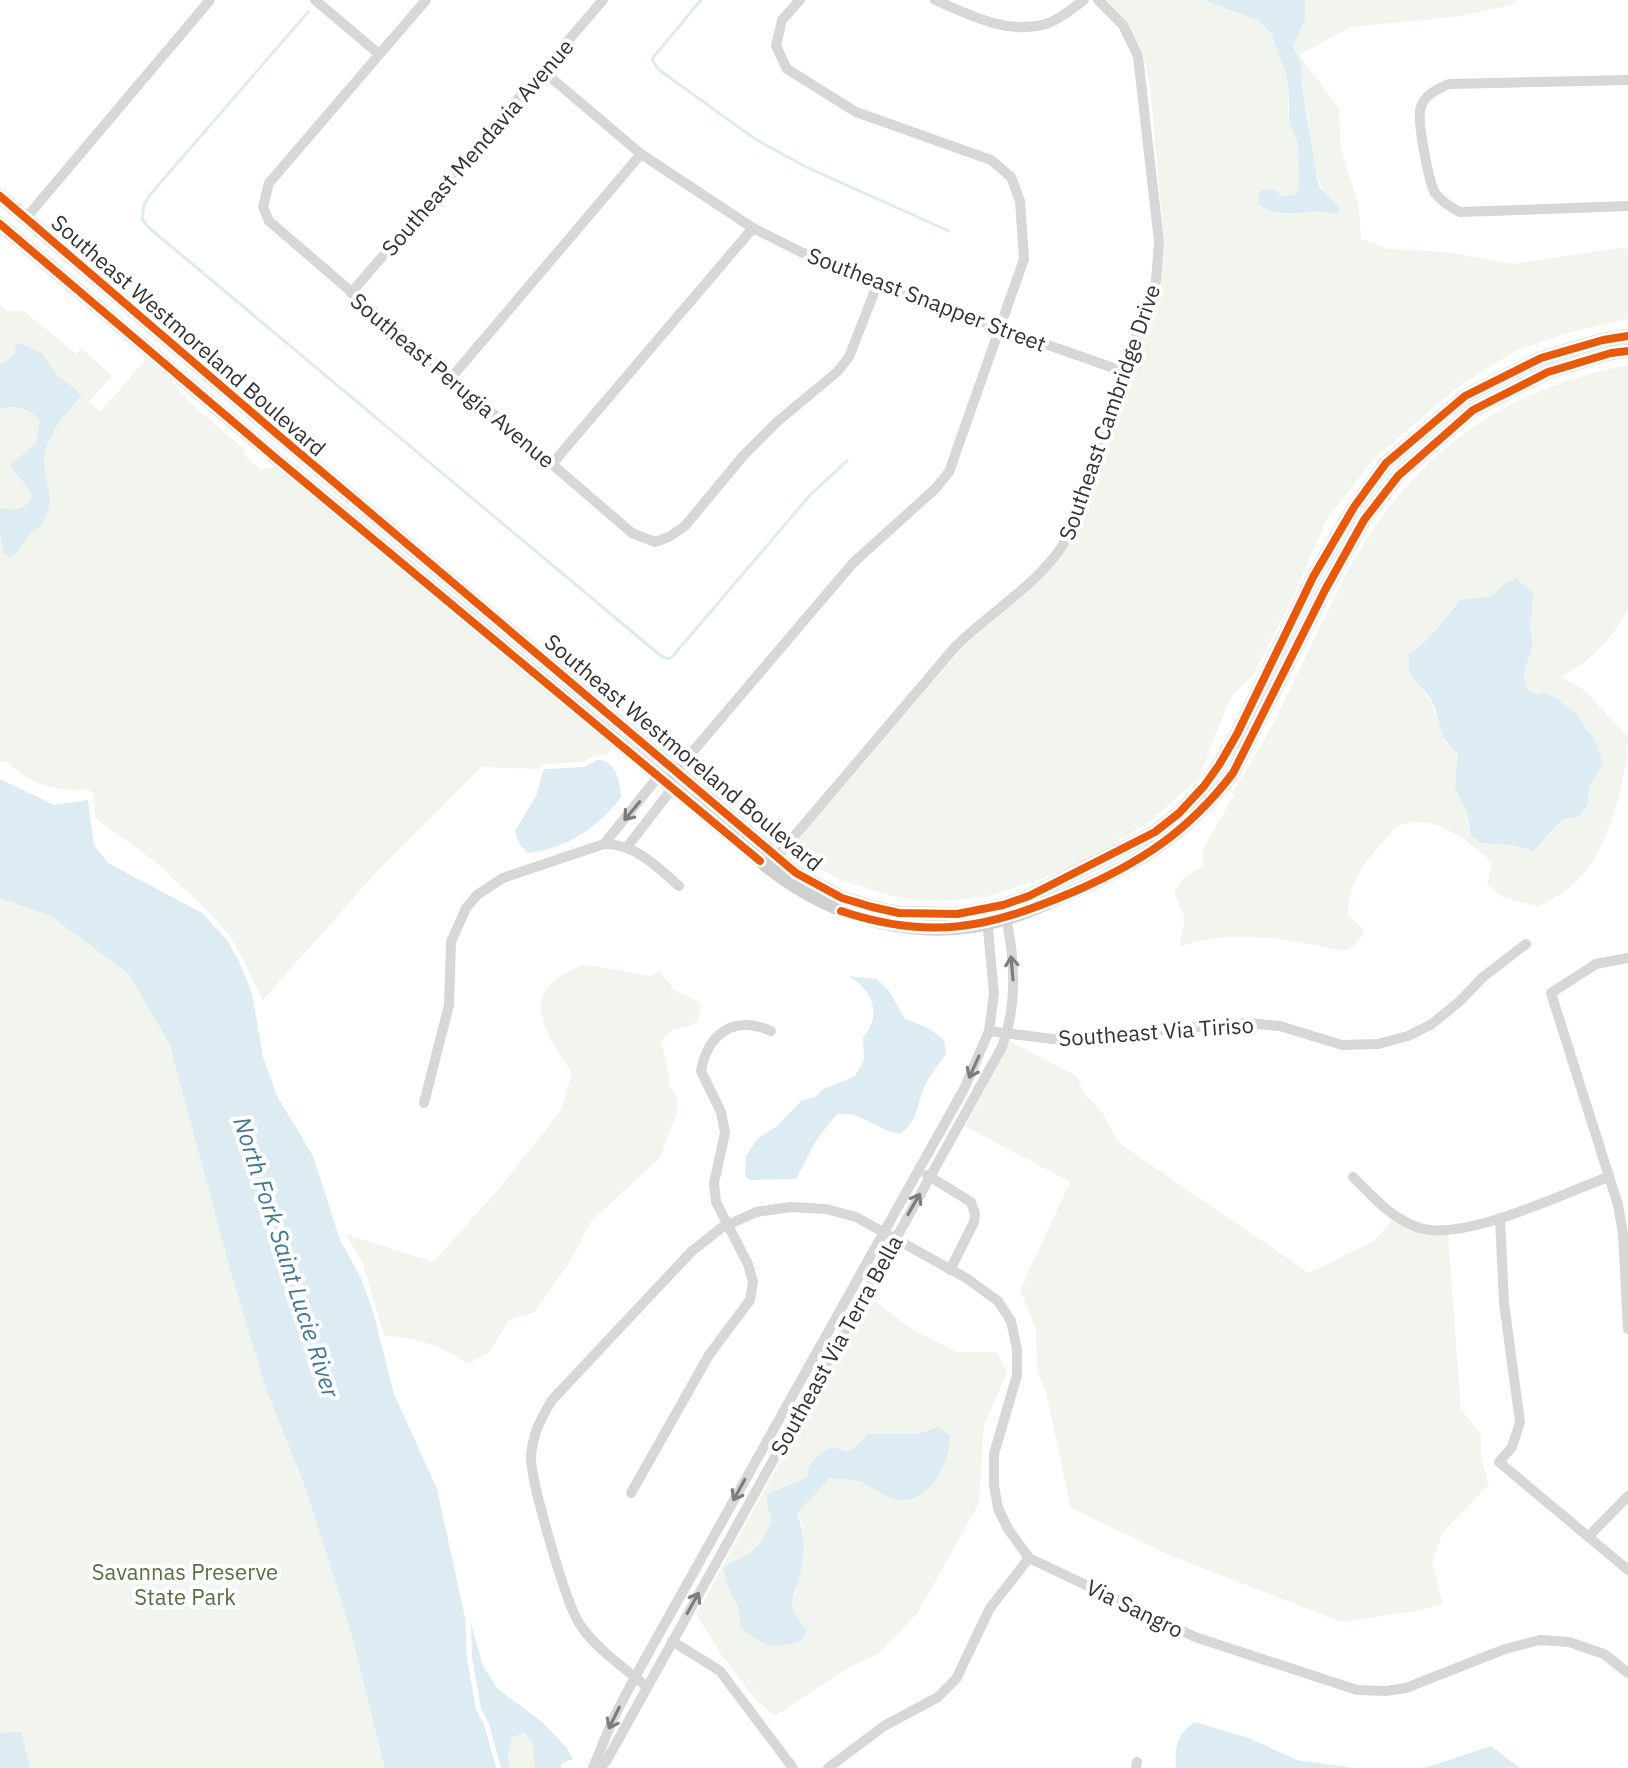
<svg xmlns="http://www.w3.org/2000/svg" width="1628" height="1768" font-family="'IBM Plex Sans',sans-serif">
  <rect width="100%" height="100%" fill="#fff"/>
  <g fill="#f1f5ed" fill-rule="evenodd">
    <path d="M1105,0h98l54,20 14,13 14,38 4,19 -1,22 4,18 6,14 1,43 -4,8 -13,1 -9,-7 -15,7 1,8c22,19 48,4 72,8l-17,-43 -6,-52 -6,-31 -1,-23 -8,-16 12,-28v-19h211l-4,5 -57,12 -104,10 -52,28 40,53 2,40 18,59 2,32 28,10 58,3 66,12 105,-16 10,1v70l-58,13 -55,19 -57,36 -85,73 -46,59 -35,80 -38,75 -21,20 -7,15 -27,69 -50,44 -77,46 -85,29 -37,3 -27,1 -35,-6 -50,-16 -48,-30 169,-198c36,-36 80,-61 108,-103l94,-265 3,-41 -14,-155 -7,-33 -15,-31z"/>
    <path d="M0,305l8,6h16l52,43 5,-6 31,28 -23,26 11,10 46,-53 26,22 17,21 55,47 1,7 15,13 15,-2 337,279 -6,9h-11l-12,7 -40,2 -5,5 -56,-2 -102,101 -117,132 -32,-63 -25,-28 -54,-50 -57,-41 -1,-23 -6,-6c-33,3 -57,-4 -81,-27h-7z"/>
    <path d="M1628,365v245c-19,33 -34,47 -66,67l22,13 44,47c-3,47 -19,119 -58,150 -9,8 -22,14 -32,20l-36,-10 -15,-13 5,-22c-26,-22 -62,-53 -97,-34 -24,28 -47,49 -47,87l15,14 1,5 -11,13 -10,4c-53,-12 -112,-23 -164,-4l6,-28 -11,-27 9,-14 20,-12v-17l31,-54 -2,-3c47,-67 75,-144 113,-216 63,-117 152,-186 283,-211zM1512,582l20,15 -3,23 4,24 -10,32 6,15 10,4 5,-3 34,23 8,14 9,10 7,24 -13,24 -1,17 -9,13 -15,2 -31,32 -22,-6 -30,-2 -13,-16 -1,-14 -10,-21 1,-38 -12,-10 -14,-41 -23,-31 -1,-18c20,-10 38,-37 52,-54l32,-4 14,-13z"/>
    <path d="M0,849l175,122 248,797h-423z"/>
    <path d="M584,964l67,12 9,-5 14,19 24,11 3,8 -4,14 -26,8 -10,10 9,37 -2,6 9,14v15l-17,45 -69,63 -20,39 -32,46 -6,7 -23,6 -21,33 -20,12c-26,-17 -54,-28 -85,-28l-21,-72 -17,-30 87,28 64,-71 63,-79 12,-39c-14,-20 -44,-61 -25,-85 9,-12 24,-17 37,-24z"/>
    <path d="M1010,1041l66,35 9,18 17,18 17,31 190,130 65,-32 18,-21 28,13 28,2 13,174 20,26v22l8,27 -46,48 -11,30 11,42 -27,7 -75,11 -174,-68 -96,-46 -25,-116 -9,-22 -1,-41 -16,-39 50,-108 -105,-56z"/>
    <path d="M870,1297l43,33 44,22h40l10,21 -23,52 -5,78 -62,111 -39,40 -30,14 -73,48 -19,-16 -33,-43 -27,-42zM937,1427l-39,73 -41,-19 -27,-4 -33,36 6,14 -5,58 -6,15 3,15 12,15 -67,-3 4,-69 23,-24 5,-15 -5,-13v-12l41,-17 8,-20 16,-11 12,6 10,-4 14,-14h48z"/>
    <path d="M525,1732l7,10 3,26h-25l-2,-12 4,-20z"/>
  </g>
  <g fill="#ddebf3">
    <path d="M1203,0h102v19l-12,28 8,16 1,23 15,93 3,9 20,20 -3,6c-26,-9 -54,10 -78,-10l-1,-8 4,-6 11,-1 9,7 13,-1 4,-8 -1,-43 -9,-22v-32l-4,-19 -14,-38 -14,-13z"/>
    <path d="M18,342l24,12 15,21 25,20c-14,16 -33,36 -37,58 -5,25 13,40 -1,67 -4,8 -12,11 -17,18 -6,8 -8,14 -17,19l-6,-4 -4,-21v-24c15,3 27,2 33,-13l-23,-30 26,-22 4,-22c-9,-13 -25,-17 -40,-12v-44l13,-9z"/>
    <path d="M1516,578l18,16 -3,12 2,9 -4,5 4,24 -10,32 6,15 10,4 4,-3 13,6 22,17 8,14 9,10 8,24 -14,24 -1,17 -9,13 -16,2 -30,32 -22,-6 -30,-2 -10,-7 -4,-23 -12,-25 3,-34c-25,-22 -14,-32 -28,-56 -5,-8 -16,-16 -20,-25 -2,-5 -1,-13 -2,-19 20,-10 38,-37 52,-54l32,-4 14,-13z"/>
    <path d="M597,760c19,0 23,21 24,37 -22,30 -55,52 -93,56l-8,-8 -5,-14 21,-35 8,-27 41,-2z"/>
    <path d="M0,779l54,26 34,-5 6,45 14,18 94,50 25,27 12,21 13,32 11,64 14,39 36,60 27,84 21,38 13,37 20,79 43,95 28,128 2,40 9,53 8,14 12,44h-111l-34,-137 -45,-142 -39,-98 -35,-115 -62,-231 -41,-71 -78,-58 -51,-18z"/>
    <path d="M848,976l29,3 13,13 14,26 26,11 14,11 2,14c-8,11 -16,21 -22,34 -7,17 -7,35 -24,46 -24,-4 -38,-23 -63,-20l-20,25 -21,40 -46,1 -5,-4 1,-20 11,-17 20,-13 24,-25 15,-4 6,-7 33,-14 9,-16 -1,-23c20,-21 9,-49 -15,-61z"/>
    <path d="M938,1427l12,9c-1,26 -18,65 -49,64 -13,-1 -28,-12 -40,-18 -9,-3 -21,-3 -31,-4l-33,35c9,24 8,46 1,70 -2,6 -6,13 -6,19 1,11 8,20 15,28l-6,11c-28,9 -39,5 -61,-14 3,-26 -14,-33 -16,-58 9,-10 12,-7 21,-13 14,-9 22,-22 27,-37l-5,-13v-12l41,-17c-1,-16 12,-23 24,-31l13,6 9,-4 14,-14h48z"/>
    <path d="M471,1623l12,43 15,23 44,33 25,26 6,11 -12,5 1,4h-27l-3,-26 -8,-9 -12,4 -4,19 2,12h-9l-12,-44 -8,-15 -9,-52z"/>
    <path d="M1194,1722l55,16 48,22 56,8h-177c-2,-21 1,-33 18,-46z"/>
    <path d="M21,1732l9,36h-30v-35z"/>
    <path d="M1491,1746l29,22h-99l7,-1z"/>
  </g>
  <g fill="none" stroke-linecap="round" stroke-linejoin="round">
    <g stroke="#ddebf3" stroke-width="3">
      <path d="M701,0l-46,55 -3,4 6,10 97,70 51,28 143,64"/>
      <path d="M308,12l-159,184 -5,9 -2,14 6,8 513,429 7,3 4,-2 139,-163 36,-33"/>
    </g>
    <g stroke="#d7d7d7" stroke-width="10">
      <path d="M315,0l64,54"/>
      <path d="M426,0l-157,183 -6,24 6,14 363,312 23,9 14,-5 16,-11 58,-70 34,-34 60,-50 12,-15 28,-72"/>
      <path d="M935,0c34,15 73,35 111,24 13,-4 27,-16 38,-24"/>
      <path d="M543,71l98,83 112,74 56,28 68,29 248,87"/>
      <path d="M1628,80l-179,4c-11,5 -24,10 -28,23 -5,12 8,75 14,86 7,9 15,14 25,19l168,-6"/>
      <path d="M26,218l184,-218"/>
      <path d="M351,293l252,-293"/>
      <path d="M451,378l190,-224"/>
      <path d="M552,464l201,-236"/>
      <path d="M672,776l181,-213 82,-74 14,-17 75,-213 -4,-58 -9,-24 -20,-17 -135,-48 -69,-43 -11,-23 6,-26 18,-20"/>
      <path d="M604,844c32,0 52,22 75,42"/>
      <path d="M627,847l45,-58"/>
      <path d="M774,860l181,-213c35,-35 80,-60 108,-102l93,-264 3,-39 -21,-186 -15,-31 -25,-25"/>
      <path d="M1628,958l-32,6 -45,29 67,212 5,29 5,95"/>
      <path d="M989,1031l64,8 193,-16 34,3 62,19 36,-1 30,-8 24,-12 28,-23 23,-24 43,-33"/>
      <path d="M424,1103l25,-98 2,-63 15,-34 11,-13 26,-17 101,-34 54,-67"/>
      <path d="M927,1175l44,27 4,12 -1,8 -24,48"/>
      <path d="M1353,1177c20,20 37,40 64,50 43,17 147,-34 191,-50"/>
      <path d="M1500,1218l4,85 16,119 -8,25 -13,15 129,108"/>
      <path d="M631,1493l78,-138 41,-55 3,-18 -5,-18 -32,-62 -2,-19 11,-50 -4,-21 -20,-41c7,-38 33,-56 70,-40"/>
      <path d="M1588,1537l40,-41"/>
      <path d="M672,1641l48,30 73,97"/>
      <path d="M646,1686c-22,-18 -52,-39 -67,-63 -14,-22 -48,-141 -48,-166 1,-21 10,-39 21,-57l139,-148 30,-24 35,-16 35,-5 35,2 30,8 110,61 32,23 13,20 6,28v26l-23,79v32l4,22 10,21 21,29 166,79 162,53 29,1 20,-3 99,-39 35,-9 29,2 35,12 24,19"/>
      <path d="M593,1768l20,-49 22,-42 329,-588 25,-58 5,-37 -7,-75"/>
      <path d="M600,1768l7,-8 395,-713c16,-43 13,-90 3,-134"/>
      <path d="M828,1768l56,-42 54,-29 18,-18 34,-71 39,-50"/>
      <path d="M1136,1768l1,-6"/>
    </g>
    <g stroke="#d0d0d0" stroke-width="14">
      <path d="M0,196l277,238 519,439 46,25 30,9 27,6 58,1 46,-9 26,-9 126,-64 24,-19 25,-27 15,-21 18,-31 76,-157 41,-70 32,-44 79,-67 76,-38 62,-18 25,-4"/>
      <path d="M0,224l278,236 490,407c67,53 156,77 239,51 24,-7 46,-18 68,-27 67,-29 114,-60 158,-118l92,-183 39,-70 34,-44 75,-66 75,-38 63,-19 17,-2"/>
    </g>
    <g stroke="#fff" stroke-width="13">
      <g id="cycleway">
        <path d="M0,196l277,238 519,439 46,25 30,9 27,6 58,1 46,-9 26,-9 126,-64 24,-19 25,-27 15,-21 18,-31 76,-157 41,-70 32,-44 79,-67 76,-38 62,-18 25,-4"/>
        <path d="M0,224l278,236 482,401"/>
        <path d="M841,911c90,30 147,17 232,-19 67,-29 115,-60 160,-119l92,-183 39,-70 34,-44 75,-66 75,-38 63,-19 17,-2"/>
      </g>
    </g>
    <use href="#cycleway" stroke="#e8590c" stroke-width="8"/>
  </g>
  <defs><path id="oneway-shaft" d="M-6 0H5M1.5-3L5.5 0L1.5 3" fill="none" stroke-width="1.6" stroke-linecap="round" stroke-linejoin="round" transform="scale(2)"/></defs>
  <g stroke="#7d7d7d">
    <use href="#oneway-shaft" transform="translate(632 811) rotate(130)"/>
    <use href="#oneway-shaft" transform="translate(1012 968) rotate(-95)"/>
    <use href="#oneway-shaft" transform="translate(974 1067) rotate(114)"/>
    <use href="#oneway-shaft" transform="translate(914 1204) rotate(-60)"/>
    <use href="#oneway-shaft" transform="translate(739 1490) rotate(119)"/>
    <use href="#oneway-shaft" transform="translate(693 1603) rotate(-61)"/>
    <use href="#oneway-shaft" transform="translate(614 1718) rotate(116)"/>
  </g>
  <g text-anchor="middle" dominant-baseline="central" stroke-width="8" stroke-linejoin="round" paint-order="stroke">
    <g font-size="22" fill="#333" stroke="#fff">
      <text transform="translate(477 147) rotate(-49)">Southeast Mendavia Avenue</text>
      <text transform="translate(927 299) rotate(21)">Southeast Snapper Street</text>
      <text transform="translate(189 335) rotate(41)">Southeast Westmoreland Boulevard</text>
      <text transform="translate(453 380) rotate(40)">Southeast Perugia Avenue</text>
      <text transform="translate(1109 412) rotate(-71)">Southeast Cambridge Drive</text>
      <text transform="translate(684 752) rotate(40)">Southeast Westmoreland Boulevard</text>
      <text transform="translate(1156 1031) rotate(-4)">Southeast Via Tiriso</text>
      <text transform="translate(836 1345) rotate(-61)">Southeast Via Terra Bella</text>
      <text transform="translate(1135 1608) rotate(26)">Via Sangro</text>
    </g>
    <g font-size="22" fill="#56703f" stroke="#fff">
      <text x="185" y="1571">Savannas Preserve<tspan x="185" dy="25">State Park</tspan></text>
    </g>
    <g font-size="24" font-style="italic" fill="#3f7597" stroke="#fff">
      <text transform="translate(287 1257) rotate(72)">North Fork Saint Lucie River</text>
    </g>
  </g>
</svg>
